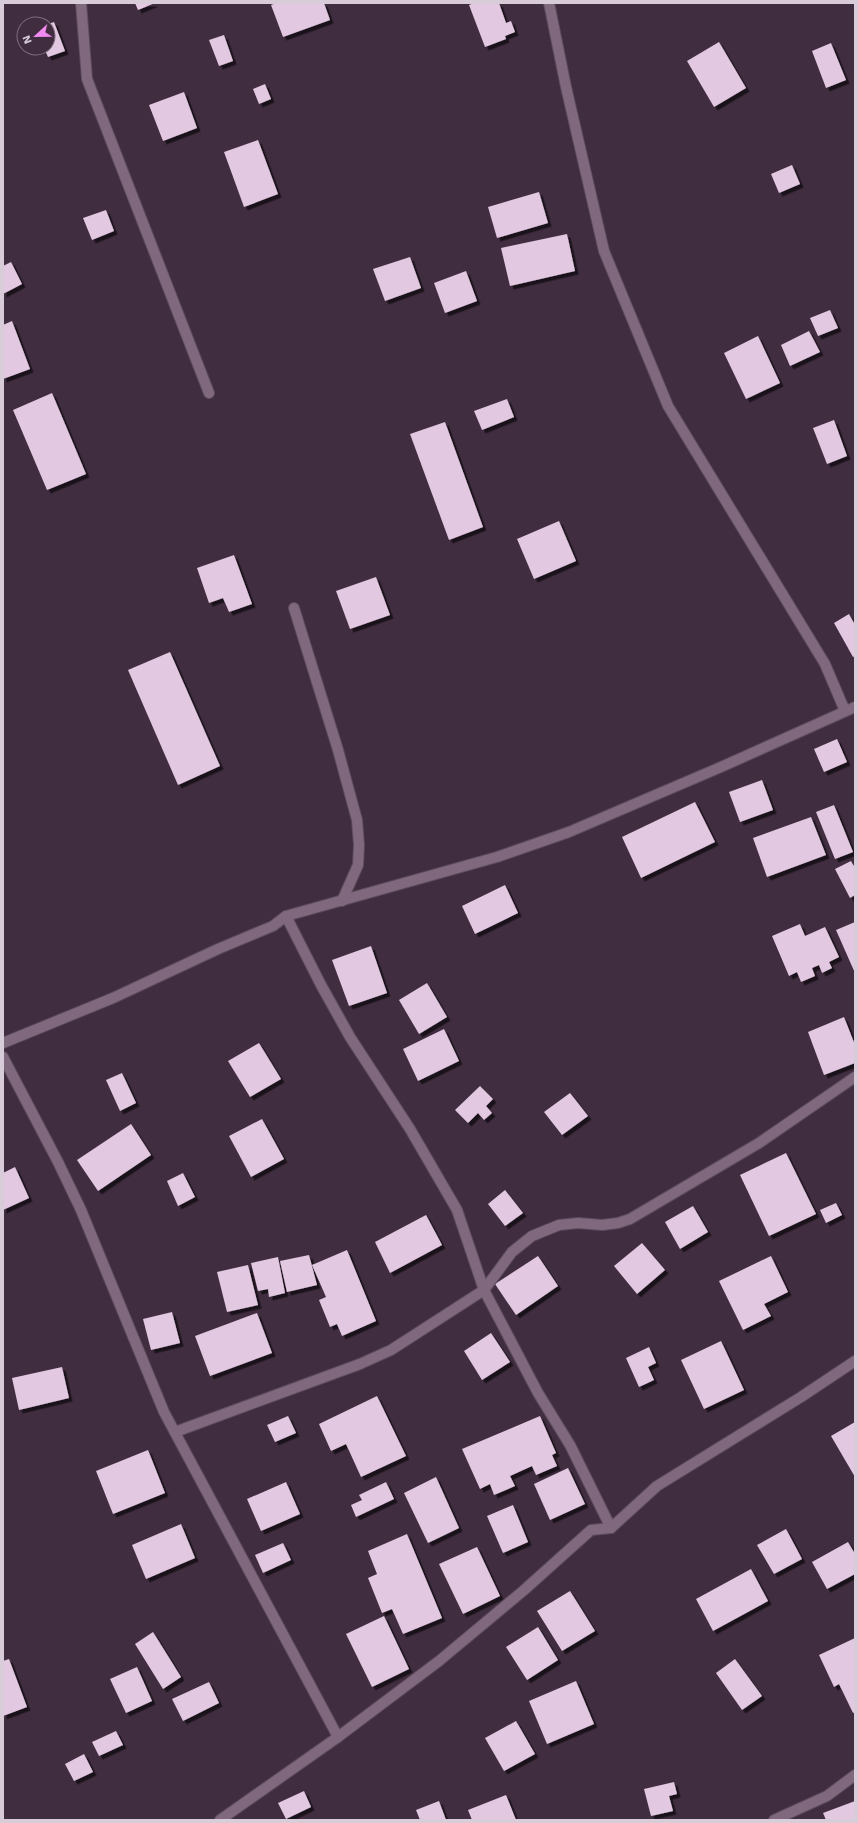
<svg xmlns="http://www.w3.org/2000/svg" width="858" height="1823" font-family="'Work Sans',sans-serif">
  <defs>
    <filter id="shadow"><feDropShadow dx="3.5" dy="3.5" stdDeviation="0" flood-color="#0009"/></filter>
  </defs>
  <rect width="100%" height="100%" fill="#412d40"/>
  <g fill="#e2c8e1" filter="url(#shadow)">
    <path d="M135,3h20l-17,7z"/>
    <path d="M276,3h48l6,17 -47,17 -12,-32z"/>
    <path d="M474,3h25l7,20 5,-2 4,11 -10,4 1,3 -21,8 -16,-42z"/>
    <path d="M54,22l11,29 -17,6 -4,-9h4v-24z"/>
    <path d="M224,35l9,26 -14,5 -10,-26z"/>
    <path d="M719,42l27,46 -32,19 -27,-46z"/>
    <path d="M831,43l15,37 -20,8 -14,-37z"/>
    <path d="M265,84l6,15 -12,5 -6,-15z"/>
    <path d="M184,92l13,36 -34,13 -14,-36z"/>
    <path d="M258,140l20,54 -34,13 -20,-55z"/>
    <path d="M792,165l8,19 -21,9 -8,-19z"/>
    <path d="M539,192l9,31 -51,15 -9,-31z"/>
    <path d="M106,210l8,21 -22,9 -9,-22z"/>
    <path d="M567,234l8,37 -65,15 -9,-38z"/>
    <path d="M410,257l11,31 -36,13 -12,-32z"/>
    <path d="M11,262l11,22 -19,10v-28z"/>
    <path d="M466,271l11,30 -32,12 -11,-30z"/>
    <path d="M830,310l8,18 -20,8 -8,-18z"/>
    <path d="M12,321l18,48 -27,10v-54z"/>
    <path d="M809,331l11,21 -30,14 -9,-21z"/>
    <path d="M758,336l22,47 -34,16 -22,-46z"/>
    <path d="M52,393l34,81 -39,16 -34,-80z"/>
    <path d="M507,399l7,18 -32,13 -8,-19z"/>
    <path d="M834,420l13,36 -20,8 -14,-36z"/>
    <path d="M445,422l38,105 -34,13 -39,-106z"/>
    <path d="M559,521l17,40 -42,18 -17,-40z"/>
    <path d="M234,555l18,49 -23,8 -6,-14 -14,5 -12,-35z"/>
    <path d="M376,577l14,38 -40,14 -14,-38z"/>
    <path d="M849,614l6,11v31l-2,1 -19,-34z"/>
    <path d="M170,652l50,114 -42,19 -50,-115z"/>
    <path d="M837,739l10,23 -23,10 -10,-23z"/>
    <path d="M762,780l11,30 -33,12 -11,-30z"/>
    <path d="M695,802l20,40 -74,36 -19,-41z"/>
    <path d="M834,805l19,47 -18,7 -19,-47z"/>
    <path d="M811,817l15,38 -59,22 -14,-39z"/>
    <path d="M851,861l4,7v27l-5,3 -15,-29z"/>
    <path d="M505,885l13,28 -43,21 -13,-28z"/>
    <path d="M855,922v51l-19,-43z"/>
    <path d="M800,924l5,12 20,-9 14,30 -10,5 3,6 -10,5 -3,-8 -7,3 3,8 -14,6 -4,-10 -8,4 -17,-40z"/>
    <path d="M371,946l16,47 -38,13 -17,-46z"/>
    <path d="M427,983l20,34 -28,17 -20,-34z"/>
    <path d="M844,1017l11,28v18l-31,12 -16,-43z"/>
    <path d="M444,1029l15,32 -41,20 -15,-32z"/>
    <path d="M259,1043l22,36 -31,18 -22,-36z"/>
    <path d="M122,1073l14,30 -16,8 -14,-31z"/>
    <path d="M480,1086l13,13 -7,7 6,7 -8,7 -6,-7 -10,10 -13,-13z"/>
    <path d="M570,1093l18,23 -26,19 -18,-23z"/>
    <path d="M262,1119l22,40 -33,18 -22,-41z"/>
    <path d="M131,1124l20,31 -53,36 -21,-31z"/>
    <path d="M786,1153l30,61 -47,22 -29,-61z"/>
    <path d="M15,1167l14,31 -26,12v-37z"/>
    <path d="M183,1173l12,24 -17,9 -11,-25z"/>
    <path d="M505,1190l18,23 -18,13 -17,-22z"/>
    <path d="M836,1203l6,12 -16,8 -6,-13z"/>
    <path d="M693,1206l15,26 -28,17 -15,-27z"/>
    <path d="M426,1215l16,30 -52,28 -15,-31z"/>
    <path d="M642,1243l23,27 -28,24 -23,-28z"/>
    <path d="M347,1250l29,71 -34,15 -5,-12 -7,3 -11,-27 7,-3 -14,-32z"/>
    <path d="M309,1255l8,30 -30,7 -7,-31z"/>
    <path d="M538,1256l20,30 -42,29 -21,-31z"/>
    <path d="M771,1256l17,36 -24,12 7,12 -28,14 -24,-49z"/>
    <path d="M278,1257l7,36 -16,4 -1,-8 -10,2 -7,-28z"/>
    <path d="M248,1265l10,40 -31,7 -10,-40z"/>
    <path d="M172,1312l8,31 -29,7 -8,-31z"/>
    <path d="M257,1313l15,40 -62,23 -15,-40z"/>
    <path d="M491,1333l19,29 -28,18 -18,-29z"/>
    <path d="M721,1341l23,49 -40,19 -23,-49z"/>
    <path d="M649,1347l7,16 -8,4 6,13 -15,7 -13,-29z"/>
    <path d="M62,1367l7,31 -50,12 -7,-32z"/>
    <path d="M377,1396l29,60 -45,21 -15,-33 -15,7 -12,-27z"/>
    <path d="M288,1416l8,17 -21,9 -8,-17z"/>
    <path d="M540,1416l16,37 -4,2 5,11 -21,9 -4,-9 -22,10 5,10 -21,9 -4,-11 -10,5 -18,-40z"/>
    <path d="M855,1422v55l-24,-41z"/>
    <path d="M148,1450l17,43 -52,21 -17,-43z"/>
    <path d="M568,1468l17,36 -35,16 -16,-36z"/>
    <path d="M436,1477l23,51 -31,15 -24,-50z"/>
    <path d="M286,1482l14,32 -39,17 -14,-32z"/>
    <path d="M386,1482l8,17 -38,18 -5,-12 11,-5 -3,-5z"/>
    <path d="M513,1505l15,37 -25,11 -16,-37z"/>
    <path d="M181,1524l14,34 -49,21 -14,-34z"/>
    <path d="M786,1529l16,30 -28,15 -17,-29z"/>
    <path d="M407,1534l35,84 -39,16 -11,-25 -10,4 -14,-35 9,-4 -9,-23z"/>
    <path d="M848,1542l7,12v20l-28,15 -15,-27z"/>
    <path d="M283,1543l8,17 -28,13 -8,-18z"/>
    <path d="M477,1547l23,49 -37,18 -24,-50z"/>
    <path d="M751,1569l17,32 -55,30 -17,-32z"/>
    <path d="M570,1591l25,40 -33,20 -25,-40z"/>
    <path d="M384,1616l25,53 -37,18 -26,-53z"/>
    <path d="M538,1627l20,33 -31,20 -21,-33z"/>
    <path d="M153,1632l28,45 -18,12 -28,-45z"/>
    <path d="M855,1638v74l-2,1 -14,-29 -5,3 -15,-32z"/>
    <path d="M9,1659l18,48 -24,9v-55z"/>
    <path d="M735,1659l27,37 -20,14 -26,-37z"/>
    <path d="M137,1667l15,34 -26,12 -16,-34z"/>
    <path d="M576,1681l18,43 -47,20 -18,-43z"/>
    <path d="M209,1682l10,21 -36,18 -11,-22z"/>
    <path d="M516,1721l19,33 -31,17 -19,-33z"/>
    <path d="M116,1731l7,14 -24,11 -7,-14z"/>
    <path d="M84,1754l9,18 -19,9 -9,-17z"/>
    <path d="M674,1782l3,12 -8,2 4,15 -22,5 -7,-27z"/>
    <path d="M304,1791l7,16 -25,12 -8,-16z"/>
    <path d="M506,1795l10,25h-44l-4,-10z"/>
    <path d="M439,1801l7,19h-26l-4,-10z"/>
    <path d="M855,1801v19h-29l-3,-7z"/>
  </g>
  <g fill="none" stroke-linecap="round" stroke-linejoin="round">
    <g stroke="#5c4c5c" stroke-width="12">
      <g id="street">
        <path d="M81,3l6,76 122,314"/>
        <path d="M549,3l17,84 38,164 64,155 157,258 20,47"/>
        <path d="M294,608l44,142 19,70 2,25 -1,20 -16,36"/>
        <path d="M286,916l35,69 29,52 60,92 47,81 27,80 54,103 32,52 41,83"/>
        <path d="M3,1043l110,-45 105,-49 55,-23 13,-10 211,-59 72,-25 152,-65 134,-60"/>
        <path d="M3,1057l55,105 23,48 83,202 174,325"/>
        <path d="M175,1432l185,-68 31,-14 93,-60 28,-38 20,-16 27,-11 19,-2 24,2 16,-2 12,-4 129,-76 96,-66"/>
        <path d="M220,1820l118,-83 101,-76 84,-70 68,-61 20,-2 46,-42 144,-89 54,-36"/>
        <path d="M774,1820l53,-24 28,-21"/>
      </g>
    </g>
    <use href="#street" stroke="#80697f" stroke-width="10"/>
  </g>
  <rect width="858" height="1823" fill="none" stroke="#d9ccd9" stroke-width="8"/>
  <g transform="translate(36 36) rotate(248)"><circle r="19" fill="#412d40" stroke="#7e6d7d"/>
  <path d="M0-3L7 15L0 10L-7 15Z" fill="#f28af2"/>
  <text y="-6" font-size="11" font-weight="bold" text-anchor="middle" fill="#d9ccd9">N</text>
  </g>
</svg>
